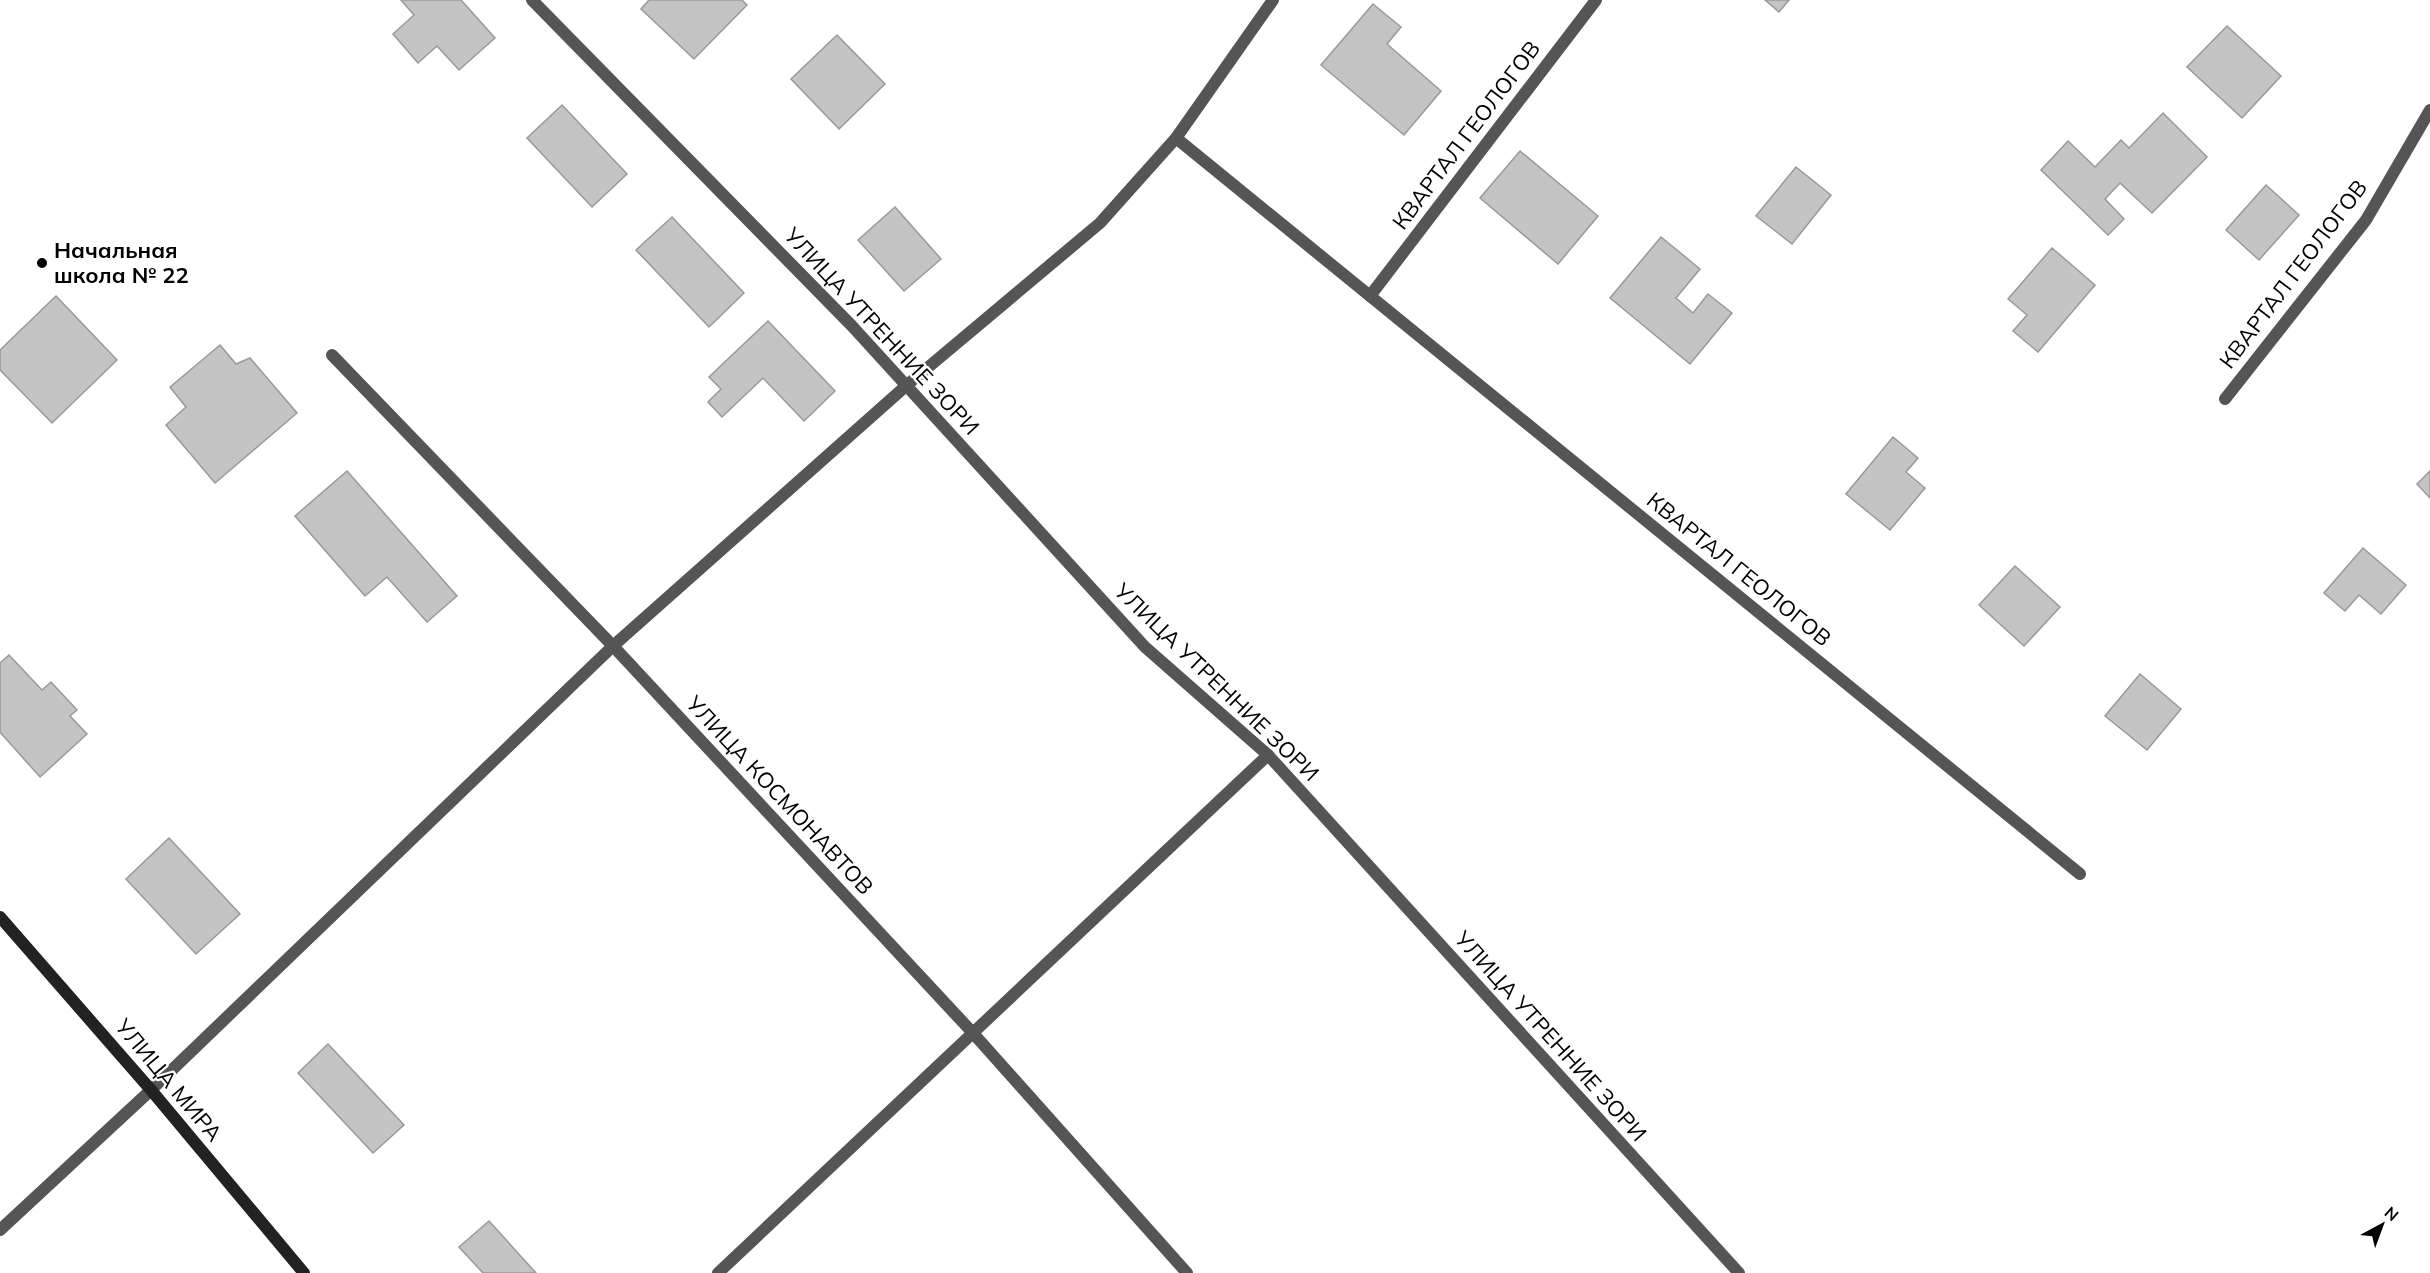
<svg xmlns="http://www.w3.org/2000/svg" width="2430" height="1273" font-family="Mulish,sans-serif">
  <rect width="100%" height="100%" fill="#fff"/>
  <g fill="#c4c4c4" stroke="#999" stroke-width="1.5">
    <path d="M401,0h60l34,38 -36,32 -22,-24 -19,17 -25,-29 21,-19z"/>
    <path d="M649,0h93l5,5 -53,54 -53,-50z"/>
    <path d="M1765,0h24l-10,12z"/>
    <path d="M1373,4l28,23 -14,17 54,47 -37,44 -83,-70z"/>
    <path d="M2227,26l54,50 -39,42 -55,-51z"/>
    <path d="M837,35l48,49 -46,45 -48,-50z"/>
    <path d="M562,105l65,69 -35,33 -65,-69z"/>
    <path d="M2163,113l44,44 -55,56 -32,-30 -15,16 19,20 -16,16 -67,-65 27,-29 27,26 26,-27 8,8z"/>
    <path d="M1520,151l78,65 -40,48 -78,-66z"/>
    <path d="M1796,167l35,28 -39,49 -36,-28z"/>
    <path d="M2266,185l33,30 -40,45 -33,-30z"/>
    <path d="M895,207l46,52 -37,32 -46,-51z"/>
    <path d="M672,217l72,76 -35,34 -73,-77z"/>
    <path d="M1661,237l39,32 -24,29 17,15 15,-19 24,19 -42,51 -80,-66z"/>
    <path d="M2052,248l43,37 -57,67 -25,-21 14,-16 -19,-16z"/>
    <path d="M56,296l61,64 -65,63 -52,-53v-20z"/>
    <path d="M768,321l67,70 -31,30 -41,-43 -41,39 -14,-15 13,-13 -12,-12z"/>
    <path d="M220,345l16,19 14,-6 47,55 -82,70 -49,-58 20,-18 -16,-20z"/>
    <path d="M1893,437l25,21 -12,14 19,16 -35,42 -44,-36z"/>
    <path d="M347,471l110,125 -30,26 -40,-45 -22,19 -70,-80z"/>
    <path d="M2430,471v27l-13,-14z"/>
    <path d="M2363,548l43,37 -25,29 -22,-19 -14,16 -21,-18z"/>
    <path d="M2015,566l45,41 -36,39 -45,-41z"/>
    <path d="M9,655l33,35 9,-8 26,28 -7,6 17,18 -47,43 -40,-45v-69z"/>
    <path d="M2140,674l41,35 -34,41 -42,-34z"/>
    <path d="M169,838l71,76 -44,40 -70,-75z"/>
    <path d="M328,1044l76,81 -31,28 -75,-80z"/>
    <path d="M489,1221l47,52h-53l-24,-26z"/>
  </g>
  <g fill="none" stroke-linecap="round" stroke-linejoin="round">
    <g stroke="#555" stroke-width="12">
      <path d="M532,0l320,326 293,321 123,108 471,518"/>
      <path d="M1176,138l904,736"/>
      <path d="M1370,296l226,-296"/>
      <path d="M332,355l281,291 359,386 215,241"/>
      <path d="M2225,399l141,-179 64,-110"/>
      <path d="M0,1230l151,-140 462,-444 294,-261 193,-162 76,-85 97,-138"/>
      <path d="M718,1273l550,-518"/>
    </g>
    <path stroke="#222" stroke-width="12" d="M0,917l151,173 153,183"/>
  </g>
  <circle fill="#000" stroke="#fff" stroke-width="2" cx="42" cy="263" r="6"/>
  <g text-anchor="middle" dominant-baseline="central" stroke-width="4.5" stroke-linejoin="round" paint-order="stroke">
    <g font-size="22" fill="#000" stroke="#fff">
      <text transform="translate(1466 135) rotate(-53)">КВАРТАЛ ГЕОЛОГОВ</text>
      <text transform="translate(2293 274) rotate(-53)">КВАРТАЛ ГЕОЛОГОВ</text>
      <text transform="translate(882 331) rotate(47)">УЛИЦА УТРЕННИЕ ЗОРИ</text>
      <text transform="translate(1739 569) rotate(39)">КВАРТАЛ ГЕОЛОГОВ</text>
      <text transform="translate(1217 682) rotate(44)">УЛИЦА УТРЕННИЕ ЗОРИ</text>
      <text transform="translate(780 795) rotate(47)">УЛИЦА КОСМОНАВТОВ</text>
      <text transform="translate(1551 1036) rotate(48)">УЛИЦА УТРЕННИЕ ЗОРИ</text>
      <text transform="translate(169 1080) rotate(50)">УЛИЦА МИРА</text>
    </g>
    <g font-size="22" font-weight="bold" fill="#000" stroke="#fff" text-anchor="start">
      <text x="54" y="250">Начальная<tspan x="54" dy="25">школа № 22</tspan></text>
    </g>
  </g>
  <g transform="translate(2382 1225) rotate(41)" stroke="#ffffff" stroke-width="4.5" paint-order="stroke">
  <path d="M0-4.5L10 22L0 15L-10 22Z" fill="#000000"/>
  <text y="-9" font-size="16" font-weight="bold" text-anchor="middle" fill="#000000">N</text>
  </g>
</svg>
